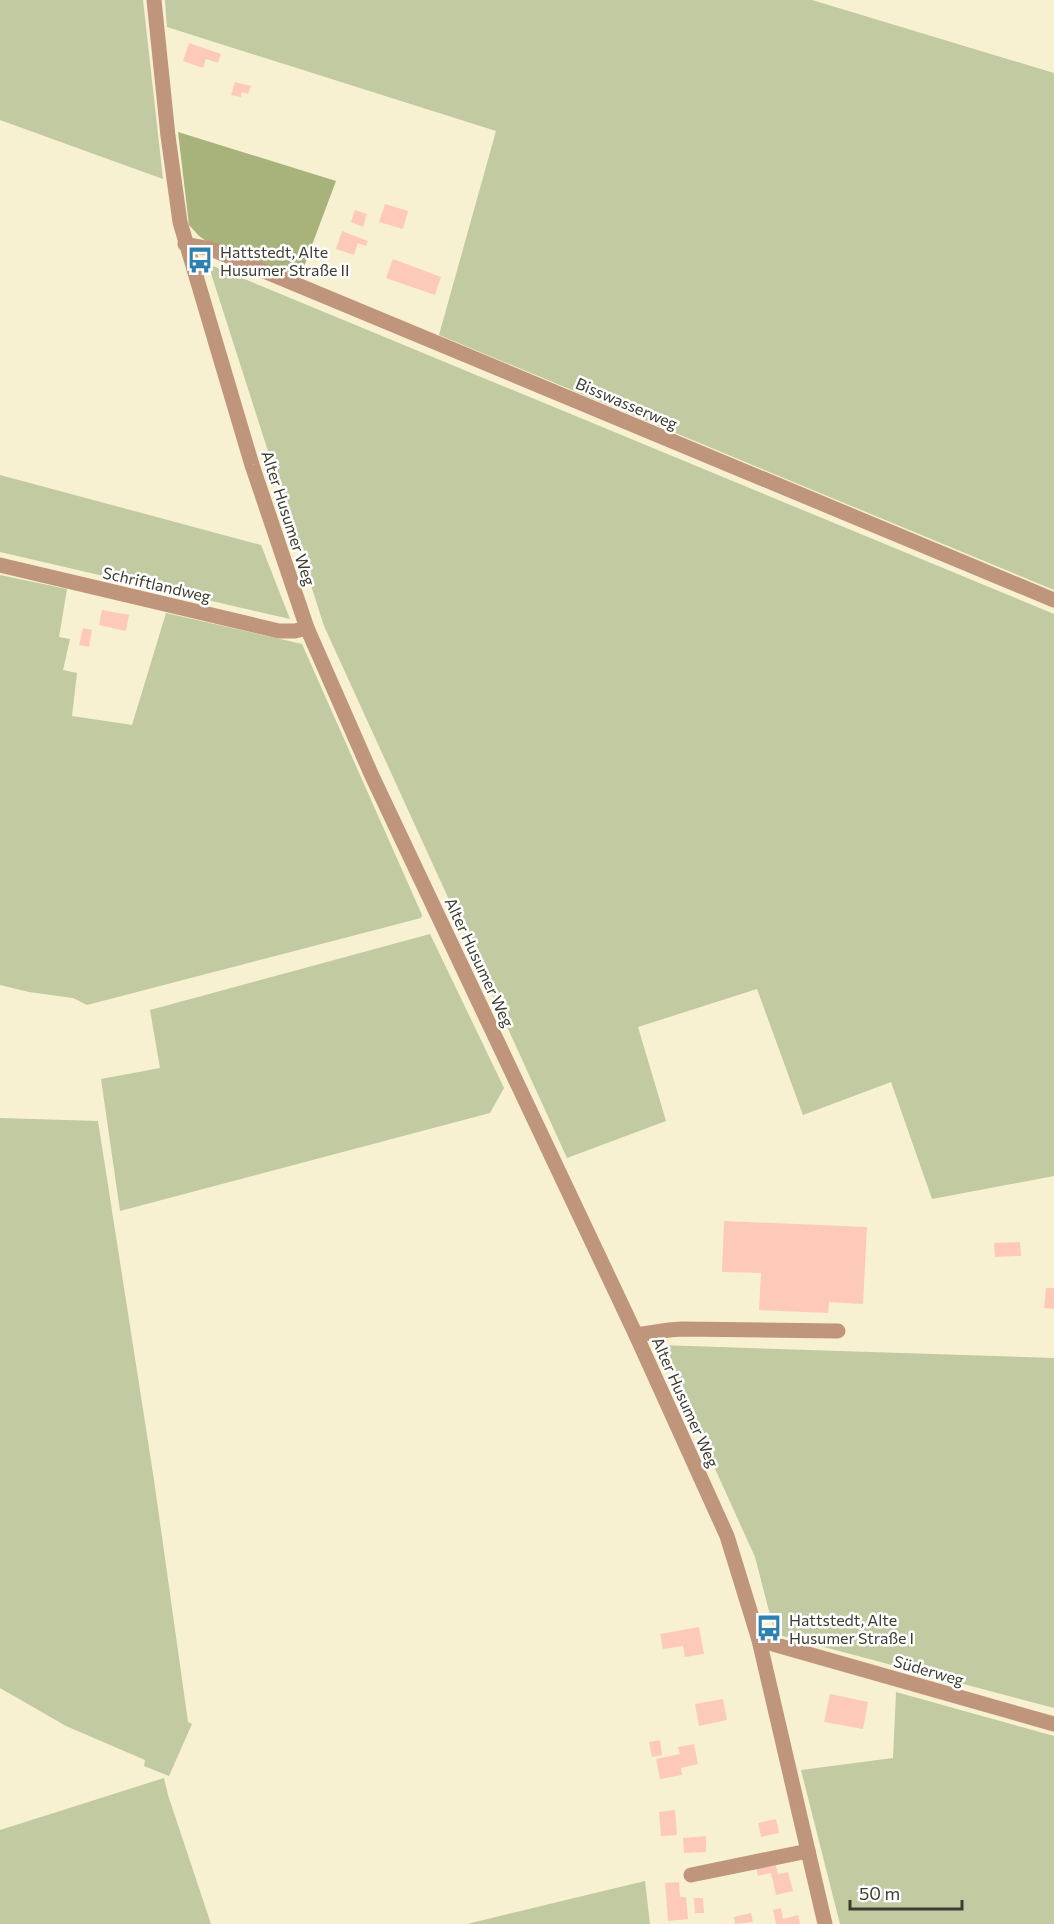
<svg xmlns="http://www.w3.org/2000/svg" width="1054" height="1924" font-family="Commissioner,sans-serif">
  <rect width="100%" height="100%" fill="#f7f1d1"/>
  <g fill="#c1caa0">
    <path d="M0,0h143l20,179 -163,-59z"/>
    <path d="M165,0h647l242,73v517l-615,-255 57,-204 -329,-104z"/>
    <path d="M208,264l846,350v562l-122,23 -41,-117 -88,33 -46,-126 -119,38 28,94 -99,37 -243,-532z"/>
    <path d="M0,475l261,70 29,74 -290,-67z"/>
    <path d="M0,575l67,14 -8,48 11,2 -7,31 14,3 -5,43 60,9 34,-112 136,31 120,271 -1,3 -334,87 -14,-7 -44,-6 -29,-7z"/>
    <path d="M430,934l74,154 -14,25 -370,98 -19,-132 59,-11 -10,-58z"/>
    <path d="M0,1118l98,3 56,359 34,242 4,2 -23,52 -25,-10 1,-6 -79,-34 -66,-38z"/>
    <path d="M659,1345l395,13v350l-279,-74 -20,-77z"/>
    <path d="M896,1692l158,44v188h-214l-39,-154 92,-12z"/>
    <path d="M164,1778l4,17 43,129h-211v-94z"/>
    <path d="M645,1881l5,43h-183z"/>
  </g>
  <path fill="#a7b37b" d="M178,132l158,49 -36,96 -94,-36 -7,-5 -10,-11z"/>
  <g fill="#fdcaba">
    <path d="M189,43l32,11 -3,9 -12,-4 -3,9 -20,-7z"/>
    <path d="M235,82l16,4 -3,8 -6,-2 -1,5 -10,-2z"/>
    <path d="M385,204l23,7 -5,18 -24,-7z"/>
    <path d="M355,210l12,4 -4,13 -12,-5z"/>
    <path d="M342,231l26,10 -2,5 -8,-3 -4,12 -18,-6z"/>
    <path d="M393,259l48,18 -6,18 -49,-17z"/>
    <path d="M102,610l27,5 -3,16 -27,-6z"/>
    <path d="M83,628l9,2 -3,17 -10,-2z"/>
    <path d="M724,1221l143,6 -4,77 -34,-2 -1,11 -69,-3 2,-37 -39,-1z"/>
    <path d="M1020,1242l1,14 -26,1 -1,-14z"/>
    <path d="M1046,1288h8v21l-10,-1z"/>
    <path d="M699,1627l5,27 -19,3 -2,-11 -20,3 -3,-15z"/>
    <path d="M830,1694l38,8 -5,27 -39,-7z"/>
    <path d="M723,1699l4,21 -28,6 -4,-22z"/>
    <path d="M660,1740l2,15 -10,2 -3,-15z"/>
    <path d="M694,1744l4,20 -17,4 1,7 -22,4 -4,-20 24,-5 -2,-7z"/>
    <path d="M675,1810l2,25 -16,1 -2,-24z"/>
    <path d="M776,1819l3,14 -18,4 -3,-14z"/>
    <path d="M706,1836v16l-22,1 -1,-15z"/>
    <path d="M775,1861l3,13 10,-2 5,19 -17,4 -5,-22 -13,3 -2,-10z"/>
    <path d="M679,1882l1,15h6l2,22 -20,2 -3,-38z"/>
    <path d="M694,1898h9l1,15h-9z"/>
    <path d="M781,1908l2,11 15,-4 2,9h-24l-3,-14z"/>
    <path d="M751,1913l2,9 -18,2 -1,-7z"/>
  </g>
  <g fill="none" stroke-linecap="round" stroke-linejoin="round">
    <g stroke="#bf957c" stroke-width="15">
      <path d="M154,0l14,136 12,86 72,243 55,163 65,148 264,559 91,201 32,104 66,284"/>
      <path d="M185,244l26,5 843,351"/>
      <path d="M0,565l279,66h16l12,-3"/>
      <path d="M636,1335l33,-5 13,-1 156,2"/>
      <path d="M759,1640l295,84"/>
      <path d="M691,1875l117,-24"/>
    </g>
  </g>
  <defs>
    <g id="bus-bare" transform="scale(2.07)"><path d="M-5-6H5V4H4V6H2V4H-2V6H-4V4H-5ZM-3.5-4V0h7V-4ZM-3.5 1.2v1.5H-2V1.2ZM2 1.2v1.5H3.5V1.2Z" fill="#2c81b1" stroke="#fff" stroke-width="2.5" paint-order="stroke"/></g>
  </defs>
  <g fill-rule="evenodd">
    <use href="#bus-bare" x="200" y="260"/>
    <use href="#bus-bare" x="769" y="1628"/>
  </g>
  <g text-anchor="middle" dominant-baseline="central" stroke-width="5" stroke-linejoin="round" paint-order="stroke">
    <g font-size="16" fill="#3e3c30" stroke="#fff" text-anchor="start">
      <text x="220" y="251">Hattstedt, Alte<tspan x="220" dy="18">Husumer Straße II</tspan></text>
      <text x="789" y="1619">Hattstedt, Alte<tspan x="789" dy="18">Husumer Straße I</tspan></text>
    </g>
    <g font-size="16" fill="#3e3c30" stroke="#fff">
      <text transform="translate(627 403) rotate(23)">Bisswasserweg</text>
      <text transform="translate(289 518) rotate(72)">Alter Husumer Weg</text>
      <text transform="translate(157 584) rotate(13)">Schriftlandweg</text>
      <text transform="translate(480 962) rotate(65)">Alter Husumer Weg</text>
      <text transform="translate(686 1402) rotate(66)">Alter Husumer Weg</text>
      <text transform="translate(929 1670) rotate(16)">Süderweg</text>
    </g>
  </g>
  <path d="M850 1900v9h112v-9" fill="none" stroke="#3e3c30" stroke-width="3"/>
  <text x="859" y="1900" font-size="18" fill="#3e3c30" stroke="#ffffff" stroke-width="4.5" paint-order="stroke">50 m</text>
</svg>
